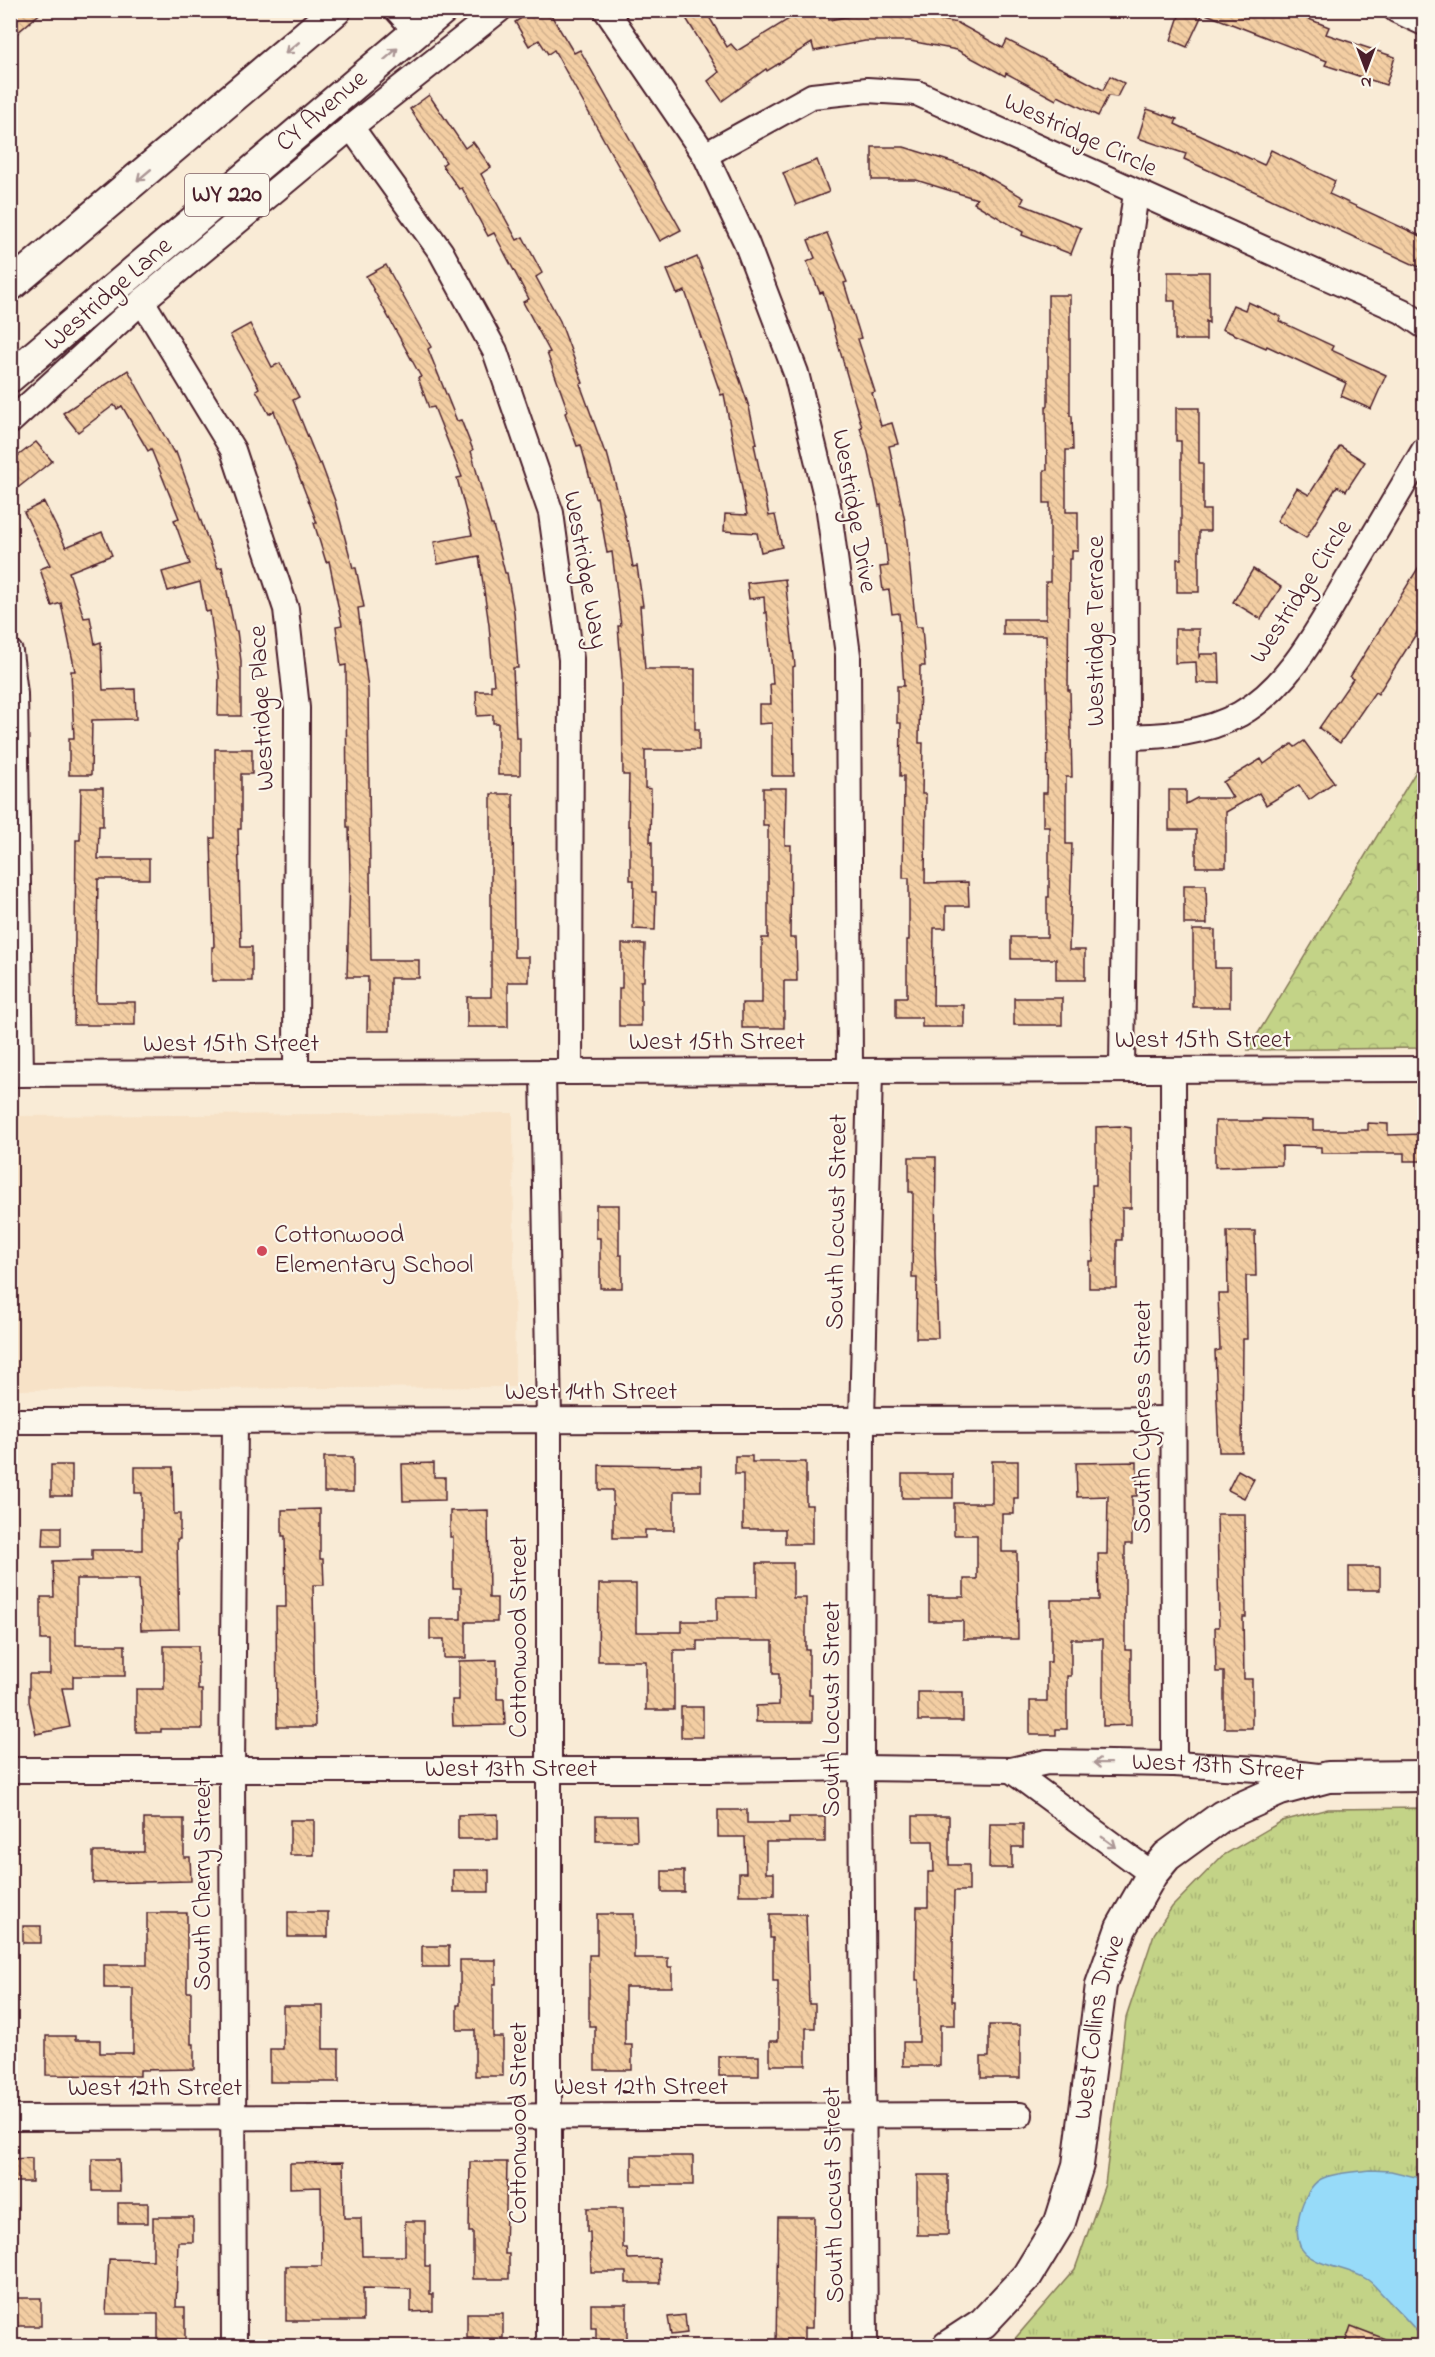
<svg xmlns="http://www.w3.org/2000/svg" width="1435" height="2357" font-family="'Indie Flower',sans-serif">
  <defs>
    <pattern id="grass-tufts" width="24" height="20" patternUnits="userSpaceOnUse" patternTransform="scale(1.5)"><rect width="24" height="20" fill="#c3d387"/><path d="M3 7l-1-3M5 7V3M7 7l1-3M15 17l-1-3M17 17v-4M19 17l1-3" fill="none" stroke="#a9b575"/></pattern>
    <pattern id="park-crowns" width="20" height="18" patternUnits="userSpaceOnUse" patternTransform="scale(1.5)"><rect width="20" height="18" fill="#c3d387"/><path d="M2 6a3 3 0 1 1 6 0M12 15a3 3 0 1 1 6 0" fill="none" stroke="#a9b575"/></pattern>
    <pattern id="building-back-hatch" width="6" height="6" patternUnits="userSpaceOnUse" patternTransform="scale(1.5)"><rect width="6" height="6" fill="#f3cea3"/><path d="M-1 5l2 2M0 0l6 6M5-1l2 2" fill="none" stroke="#d2b08c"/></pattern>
  </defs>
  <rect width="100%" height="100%" fill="#f9ebd6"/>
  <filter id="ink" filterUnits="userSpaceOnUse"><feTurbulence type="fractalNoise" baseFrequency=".0167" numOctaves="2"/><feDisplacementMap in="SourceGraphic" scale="12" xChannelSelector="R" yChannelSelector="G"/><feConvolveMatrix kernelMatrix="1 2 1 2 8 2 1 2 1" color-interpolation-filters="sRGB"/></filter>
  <g filter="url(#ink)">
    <path fill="#f7e2c7" d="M513,1113l2,274 -504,3v-274z"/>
    <path fill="url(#grass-tufts)" stroke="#867959" stroke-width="1.5" d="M1424,1808v538h-422l10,-4 63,-73 30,-85 21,-166 28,-84 18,-27 50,-51 60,-35 46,-12z"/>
    <path fill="url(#park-crowns)" stroke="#867959" stroke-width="1.5" d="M1424,758v290l-176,2z"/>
    <path fill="#97dbf9" stroke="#7890a7" stroke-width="1.5" d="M1370,2170l21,1 33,8v161c-12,-16 -26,-29 -40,-44 -5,-5 -10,-12 -16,-16 -19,-13 -46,-12 -63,-27 -17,-16 -3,-64 16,-74 14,-7 34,-7 49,-9z"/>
    <g fill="url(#building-back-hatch)" stroke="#4a1f2b" stroke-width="1.5">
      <path d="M10,10h34l-34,29z"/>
      <path d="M535,10h13l26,43 6,-3 101,180 -21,11 -106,-191 -6,4 -9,-14 -10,6 -14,-24z"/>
      <path d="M681,10h24l22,37 4,-3 6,7 52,-32 -2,-9h40l2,10 26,-5h60l43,8 45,25 4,-8 96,50 7,-14 14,7 -7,14 -9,-1 -10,20 -40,-20 -2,4 -50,-27 -1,3 -48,-26 -47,-9h-45l-51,10 -2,-8 -45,28 -1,-2 -44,32 -14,-20 11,-9z"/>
      <path d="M1181,10h105l43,17 -3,7 69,23 -9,28 -61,-20 2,-4 -124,-48 -16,34 -16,-7z"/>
      <path d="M429,95l36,53 8,-6 18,25 -10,7 36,66 6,-3 19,36 -6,4 24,44 23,62 -3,1 25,69h2l17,63 9,51 4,-1 6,40h-3l5,63h50v60h4v21h-54v38l6,1 -1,53h2v50h4l-1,38 -22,-1 1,-49h-4v-54h-2l1,-51h-6l-1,-100 -4,-49h3l-9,-74 -5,1 -10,-56 -2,1 -14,-53 -4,1 -12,-33 3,-2 -21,-58 3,-1 -27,-50 6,-3 -35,-66 -6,3 -26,-48 -3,1 -17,-24 4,-3 -36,-53z"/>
      <path d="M1147,109l30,10 -2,5 89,41 7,-15 64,31 -6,13 96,44v18l-6,11 -235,-108 2,-5 -48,-16z"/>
      <path d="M872,147h32l70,22 50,29 -3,6 60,24 -10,26 -49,-19 1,-3 -49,-29 3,-4 -61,-19h-44z"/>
      <path d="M817,160l12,32 -33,13 -13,-32z"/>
      <path d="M827,233l20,49 -3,1 17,55 -3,1 17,53 -3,1 9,33 11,-3 6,21 -9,2 16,75 11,106h6l3,39h-5l-1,77h4l-1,51h4l-1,89 43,-1 1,24h-23v22h-12l-1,77h31v22h-42v-9h-26v-21h11v-57h2v-62h-6l1,-102h-4l1,-53h-4v-37h7l-5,-73 -7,1 -3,-24 -6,1 -3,-24 8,-1 -7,-61 -2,1 -11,-54 -8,-24 2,-1 -39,-135 -3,1 -13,-31 8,-4 -7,-18z"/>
      <path d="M697,257l10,25 42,125 8,36 -3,1 15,72 6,-1 7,32 -21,5 -4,-19 -33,-2 1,-17 22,1 -23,-121 -3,1 -36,-104 -8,3 -10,-24z"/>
      <path d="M386,265l45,82 -3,2 29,72 4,-1 12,30 -2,1 20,74h2l12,48h2l7,39 4,56h-5l3,70h4v37h-22v-52h-5v-8l-16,1 -1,-25h15v-6h3l-5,-60 -10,-69 -41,8 -4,-22 38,-7 -15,-57 5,-1 -28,-70 -5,1 -11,-30 3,-1 -55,-101z"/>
      <path d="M1168,272h41v51l-3,-2v19h-31v-39h-7z"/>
      <path d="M1048,295h22v121h2l1,34h-7v62h12v39h-6v8h-3l-1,131h2l2,87h-6v67h6l-3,106h16v30h-29v-21h-45v-22h36v-40h2v-71h-6v-33h4l1,-62 -2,-96h-43v-16h43v-37h4v-79h-6v-33h3l-1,-64h2z"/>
      <path d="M1248,302l33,15 -2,4 54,25 -2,4 55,25 -15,34 -30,-13 5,-13 -79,-37 -1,2 -44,-19 11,-24 12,5z"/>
      <path d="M250,324l22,43 8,-4 19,34 -6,3 26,64 2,-1 14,38 18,67h3l8,39 -6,1 10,81 3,271h48v18h-29v53h-23l1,-54h-21l3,-101 -1,-49h-2l-1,-162 -5,1 -5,-40 6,-1 -13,-64 -3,1 -12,-39h3l-43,-112 -5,3 -13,-24 3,-2 -29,-53z"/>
      <path d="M128,370l46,83 2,-1 42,116 4,-1 13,64h2l4,30v55h-23l1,-40 -9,-65 -4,1 -6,-30 -32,9 -6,-19 28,-8 -16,-44 5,-2 -28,-69 -3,2 -26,-45 -5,3 -3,-4 -36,27 -15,-19z"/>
      <path d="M1176,408h23v55h4v47h7v21h-11v61h-22v-33h4v-118h-5z"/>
      <path d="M36,442l16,19 -42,33v-32z"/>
      <path d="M1340,446l25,16 -19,29 -9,-5 -31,52 -29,-17 20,-33 12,7z"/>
      <path d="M44,502l22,45 36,-15 10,23 -43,17 15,46 6,-1 5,27 6,-2 2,48 32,-1 1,30 -44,1 -1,55h-22v-37h5l-3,-67h4l-14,-68 -9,3 -12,-37 10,-4 -26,-53z"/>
      <path d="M1425,557v63l-47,74 -3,-2 -35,51 -21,-15 34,-49 -3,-2z"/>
      <path d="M1253,569l28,18 -20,32 -28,-17z"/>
      <path d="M785,579l10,87 -2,1 1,109h-22v-53l-13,1v-20h12l-1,-20h3l-6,-72 -2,1 -1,-16 -15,2 -2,-16z"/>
      <path d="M1175,629h24v28l2,-3h18l1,29h-23l-1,-21 -21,1z"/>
      <path d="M1304,741l30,41 -25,18 -10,-15 -33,20 -7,-12 -33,19v55h-30v-37h-27v-40h17v14l11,-6h36l-10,-16 38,-23 3,5 28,-20 3,3z"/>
      <path d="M215,749h37v25h-11v55h-3l3,118h11v34h-40v-34h2l-3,-109h4z"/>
      <path d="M81,788h22v38h-4l-1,33h51v20h-51l-2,123h39v23h-61l2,-185h4z"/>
      <path d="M763,788h23l-1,57h6l-1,93h6l1,43h-13v47h-42v-25h20v-65h6v-113h-5z"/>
      <path d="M491,794h22l1,163h15v25h-21v45h-41v-30h24z"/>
      <path d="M1184,885h22l1,39h-23z"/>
      <path d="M1193,930h22v38h15v39h-37z"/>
      <path d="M622,944h23l-1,37h-3v45h-22v-38h3z"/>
      <rect x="1014" y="998" width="48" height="27"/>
      <path d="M1262,1119l51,1v10h55v-7l20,1v11l37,-1v27h-21v-8h-83v-6l-39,-1v19l-67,2v-46h47z"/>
      <path d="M1120,1126l11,2v80h-9v32h-5v48h-28v-27h4l-1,-76h4v-58z"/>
      <path d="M909,1157h27l-1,95 3,86h-22l1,-60h-5l1,-86h-4z"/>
      <path d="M596,1205h23v50h3v33h-22v-50h-4z"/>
      <path d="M1227,1231h28l1,45h-10l1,63h-4l-1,113h-23l-4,-101 5,-1 -2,-56h10z"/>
      <path d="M735,1456h17v6h54v43h6v39h-27v-15h-42v-55h-8z"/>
      <rect x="324" y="1457" width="29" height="35"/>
      <path d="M992,1461h26v37h-4v16h-12v38h15l1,87h-55v-18h-34v-24h35v-18h13v-44h-23v-32h38z"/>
      <path d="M1137,1462v34h-5v48h-7v106h6v75l-28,1v-87h-32v37h-4v53h-11v6h-26v-34h17v-39h4v-62h48l-1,-46h9l1,-58 -31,1 -1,-34z"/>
      <path d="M434,1463v14h11v23l-42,1 -1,-37z"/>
      <rect x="51" y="1465" width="21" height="31"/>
      <path d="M599,1465l102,1v25h-27v39h-29v8h-32v-48h-14z"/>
      <path d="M135,1467h38l1,47h6v25h-3l2,90 -38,1 -2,-51h-63v66h49v31h-52v12h-11l8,39 -34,7 -7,-33v-27h21v-34h-9v-43h13l-1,-36 39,-1v-10h50v-57h-7z"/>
      <path d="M1238,1470l16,9 -10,19 -16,-8z"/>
      <rect x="902" y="1474" width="51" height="24"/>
      <path d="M320,1509v50h3l1,26h-11l2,142h-38l-1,-120h10l-1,-71h-3v-26z"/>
      <path d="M488,1510l1,88h8v24h-31v36h-22v-19h-14v-20h31v-31h-8v-51h-3v-26z"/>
      <path d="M1217,1514h28l1,103h-3l1,62h8v49h-28v-56h-8l-1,-45h4z"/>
      <path d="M44,1527h17v19h-18z"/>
      <path d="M757,1563h36v35h13v52h3v45h3v27h-56v-16l23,-1v-31h-6v-33h-76v9h-23v60h-28v-49h-48l1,-77h37v48h46v-11h35v-24h40z"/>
      <rect x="1349" y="1567" width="31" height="23"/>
      <path d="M164,1646h34v44h4v39h-41v3h-25v-43h28z"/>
      <path d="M497,1660v39h7l1,26 -52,1 -1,-26h7v-39z"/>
      <rect x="918" y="1692" width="45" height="29"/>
      <rect x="681" y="1707" width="22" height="30"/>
      <path d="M718,1810h29v13h42v-6h36v25h-59v31h8v22h-35v-22h7l-1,-36h-27z"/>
      <path d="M498,1814v25h-40v-24z"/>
      <path d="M596,1816h40l1,25h-41z"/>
      <path d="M913,1816h36v49h20v26h-15l-2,110h3v24h-15v41h-37v-24h16v-62h-3l1,-73h11v-35h6l-1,-31h-20z"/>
      <path d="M144,1819h40v38h6l1,24 -98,2v-31h51z"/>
      <rect x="290" y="1820" width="24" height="35"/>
      <path d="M990,1824h33v23h-11v21h-23z"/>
      <rect x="453" y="1870" width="36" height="22"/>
      <rect x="662" y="1871" width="22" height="21"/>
      <rect x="288" y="1912" width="40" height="25"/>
      <path d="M147,1913h40v79h4v52h3v25l-54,1v6l-94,-1v-39h29v4h25v13h33v-65h-29v-23h43z"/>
      <path d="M597,1914h37v44h34v9h4v20h-47v58h7v25h-37v-44h-6v-71h8z"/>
      <path d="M770,1914h36l3,90h6v24h-9v37h-36v-24h8v-60h-5v-43h-3z"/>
      <rect x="23" y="1926" width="18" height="17"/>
      <rect x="422" y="1946" width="27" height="21"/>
      <path d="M460,1960h36v24h-3v53h10v39h-28v-46h-18v-25h3z"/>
      <path d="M283,2006h40v43h16v33h-69v-33h13z"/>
      <path d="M989,2025h31v53h-39v-21h8z"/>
      <rect x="719" y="2056" width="40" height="20"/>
      <rect x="632" y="2156" width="61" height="29"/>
      <path d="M32,2158v24h-22v-23z"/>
      <path d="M92,2159h27l1,32h-28z"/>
      <path d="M343,2162l1,56h17l1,38h43v-35h20v45h5v28h3v17l-22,1v-23l-48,-1v33h-77v-55h36l-1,-79 -31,1v-25z"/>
      <path d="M470,2162h37l-2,92h4v25h-36v-47h-4z"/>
      <rect x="917" y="2175" width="31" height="60"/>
      <rect x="118" y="2203" width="30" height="20"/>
      <path d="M587,2208h36v40h4l1,11 31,-1 1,25h-34v-11h-35l-1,-40h-3z"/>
      <path d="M153,2217h40v25h-15l-2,65h9v32h-27v-25h-52l3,-55 44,1z"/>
      <path d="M778,2217h36l-2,111h-8v18h-28z"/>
      <rect x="10" y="2298" width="31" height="28"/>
      <path d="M591,2304h36v42h-31v-18h-5z"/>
      <rect x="467" y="2313" width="36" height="25"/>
      <path d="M685,2315l2,18 -16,2 -3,-18z"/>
      <path d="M1351,2326l50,19v1h-57z"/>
    </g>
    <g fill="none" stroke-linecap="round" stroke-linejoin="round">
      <g stroke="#4a1f2b" stroke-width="28">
        <g id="minor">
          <path d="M397,10l20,22"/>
          <path d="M606,10l99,145 41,87 50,131 32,131 20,151 2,416"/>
          <path d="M1396,10l28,13"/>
          <path d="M351,127l90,125 54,99 56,162 20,146 -1,413"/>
          <path d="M705,155l107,-59 55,-6 50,3 485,218 22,15"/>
          <path d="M142,301l91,149 53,159 11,99 -1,365"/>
          <path d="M10,422l132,-121 209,-174 148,-117"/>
          <path d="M10,652l5,42 6,380"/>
          <path d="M1126,737c40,-1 78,-3 114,-23 52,-29 82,-93 112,-142 24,-41 48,-81 72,-122"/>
          <path d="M1122,1070l4,-333 -1,-466 11,-78"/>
          <path d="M1173,1070l1,694"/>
          <path d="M543,1072l6,348v926"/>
          <path d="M10,1074l1414,-5"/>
          <path d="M10,1421c388,-1 775,2 1162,-2"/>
          <path id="s1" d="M10,1770h697l154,-2 150,2 36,-8 127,2 84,5 60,7"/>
          <path d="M1011,1770l141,104"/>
          <path d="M10,2118l1010,-3"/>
          <path d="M234,2346l-2,-577 3,-348"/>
          <path d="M865,2346l-4,-578 1,-347 8,-350"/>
        </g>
      </g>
      <g stroke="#4a1f2b" stroke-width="34">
        <g id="major">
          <path d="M10,286l326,-276"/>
          <path id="s2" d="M10,377l432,-367"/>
          <path id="s3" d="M948,2346l35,-23 44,-47 33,-54 18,-57 23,-180 20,-57 31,-54 15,-18 55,-40 58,-26 48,-13 96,-1"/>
        </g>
      </g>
      <use href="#minor" stroke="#fbf7ec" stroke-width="24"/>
      <use href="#major" stroke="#fbf7ec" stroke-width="30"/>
    </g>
    <defs><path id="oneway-shaft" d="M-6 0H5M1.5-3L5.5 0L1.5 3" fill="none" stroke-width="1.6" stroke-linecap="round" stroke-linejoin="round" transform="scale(1.5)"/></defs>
    <g stroke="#ab9695">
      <use href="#oneway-shaft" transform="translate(292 48) rotate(140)"/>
      <use href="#oneway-shaft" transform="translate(391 54) rotate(-41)"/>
      <use href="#oneway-shaft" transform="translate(144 175) rotate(140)"/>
      <use href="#oneway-shaft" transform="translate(1102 1763) rotate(-179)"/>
      <use href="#oneway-shaft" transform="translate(1109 1842) rotate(36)"/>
    </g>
  </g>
  <circle fill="#d1495b" stroke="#fbf7ec" stroke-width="2" cx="262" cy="1251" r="6"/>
  <g text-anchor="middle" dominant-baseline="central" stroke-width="4.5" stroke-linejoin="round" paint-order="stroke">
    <rect fill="#fbf7ec" stroke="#7f6065" stroke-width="1.5" x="185" y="174" width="84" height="42" rx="4.5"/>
    <g font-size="24" font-weight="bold" fill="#4a1f2b">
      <text x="227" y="195">WY 220</text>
    </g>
    <g font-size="26" fill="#4a1f2b" stroke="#fbf7ec">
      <text stroke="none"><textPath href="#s2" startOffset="410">CY Avenue</textPath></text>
      <text transform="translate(1080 136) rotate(25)">Westridge Circle</text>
      <text transform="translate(109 295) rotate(-41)">Westridge Lane</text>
      <text transform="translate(853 511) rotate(80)">Westridge Drive</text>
      <text transform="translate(584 570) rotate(80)">Westridge Way</text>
      <text transform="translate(1302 592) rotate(-57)">Westridge Circle</text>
      <text transform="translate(1097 631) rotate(-90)">Westridge Terrace</text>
      <text transform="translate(263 708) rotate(-93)">Westridge Place</text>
      <text x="1203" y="1041">West 15th Street</text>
      <text x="717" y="1043">West 15th Street</text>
      <text x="231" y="1045">West 15th Street</text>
      <text transform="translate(838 1222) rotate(-89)">South Locust Street</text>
      <text x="591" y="1393">West 14th Street</text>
      <text transform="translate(1144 1417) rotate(-90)">South Cypress Street</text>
      <text transform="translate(520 1637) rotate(-90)">Cottonwood Street</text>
      <text transform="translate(833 1709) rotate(-90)">South Locust Street</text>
      <text stroke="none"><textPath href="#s1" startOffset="501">West 13th Street</textPath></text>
      <text stroke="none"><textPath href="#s1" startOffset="1209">West 13th Street</textPath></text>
      <text transform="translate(204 1884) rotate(-90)">South Cherry Street</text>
      <text stroke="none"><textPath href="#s3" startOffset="369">West Collins Drive</textPath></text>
      <text x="641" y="2088">West 12th Street</text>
      <text x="155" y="2089">West 12th Street</text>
      <text transform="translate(520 2123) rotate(-90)">Cottonwood Street</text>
      <text transform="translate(835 2195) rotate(-91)">South Locust Street</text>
    </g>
    <g font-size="26" fill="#4a1f2b" stroke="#fbf7ec" text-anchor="start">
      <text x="274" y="1236">Cottonwood<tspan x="274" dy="30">Elementary School</tspan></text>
    </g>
  </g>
  <rect width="1435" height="2357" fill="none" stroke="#fbf7ec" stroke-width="36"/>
  <rect x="18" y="18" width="1399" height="2321" fill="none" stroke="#4a1f2b" stroke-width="2" filter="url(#ink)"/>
  <g transform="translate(1366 69) rotate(180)" stroke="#fbf7ec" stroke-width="4.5" paint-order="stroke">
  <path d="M0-4.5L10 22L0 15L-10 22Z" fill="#4a1f2b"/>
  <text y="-9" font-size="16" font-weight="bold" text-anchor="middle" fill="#4a1f2b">N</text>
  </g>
</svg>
